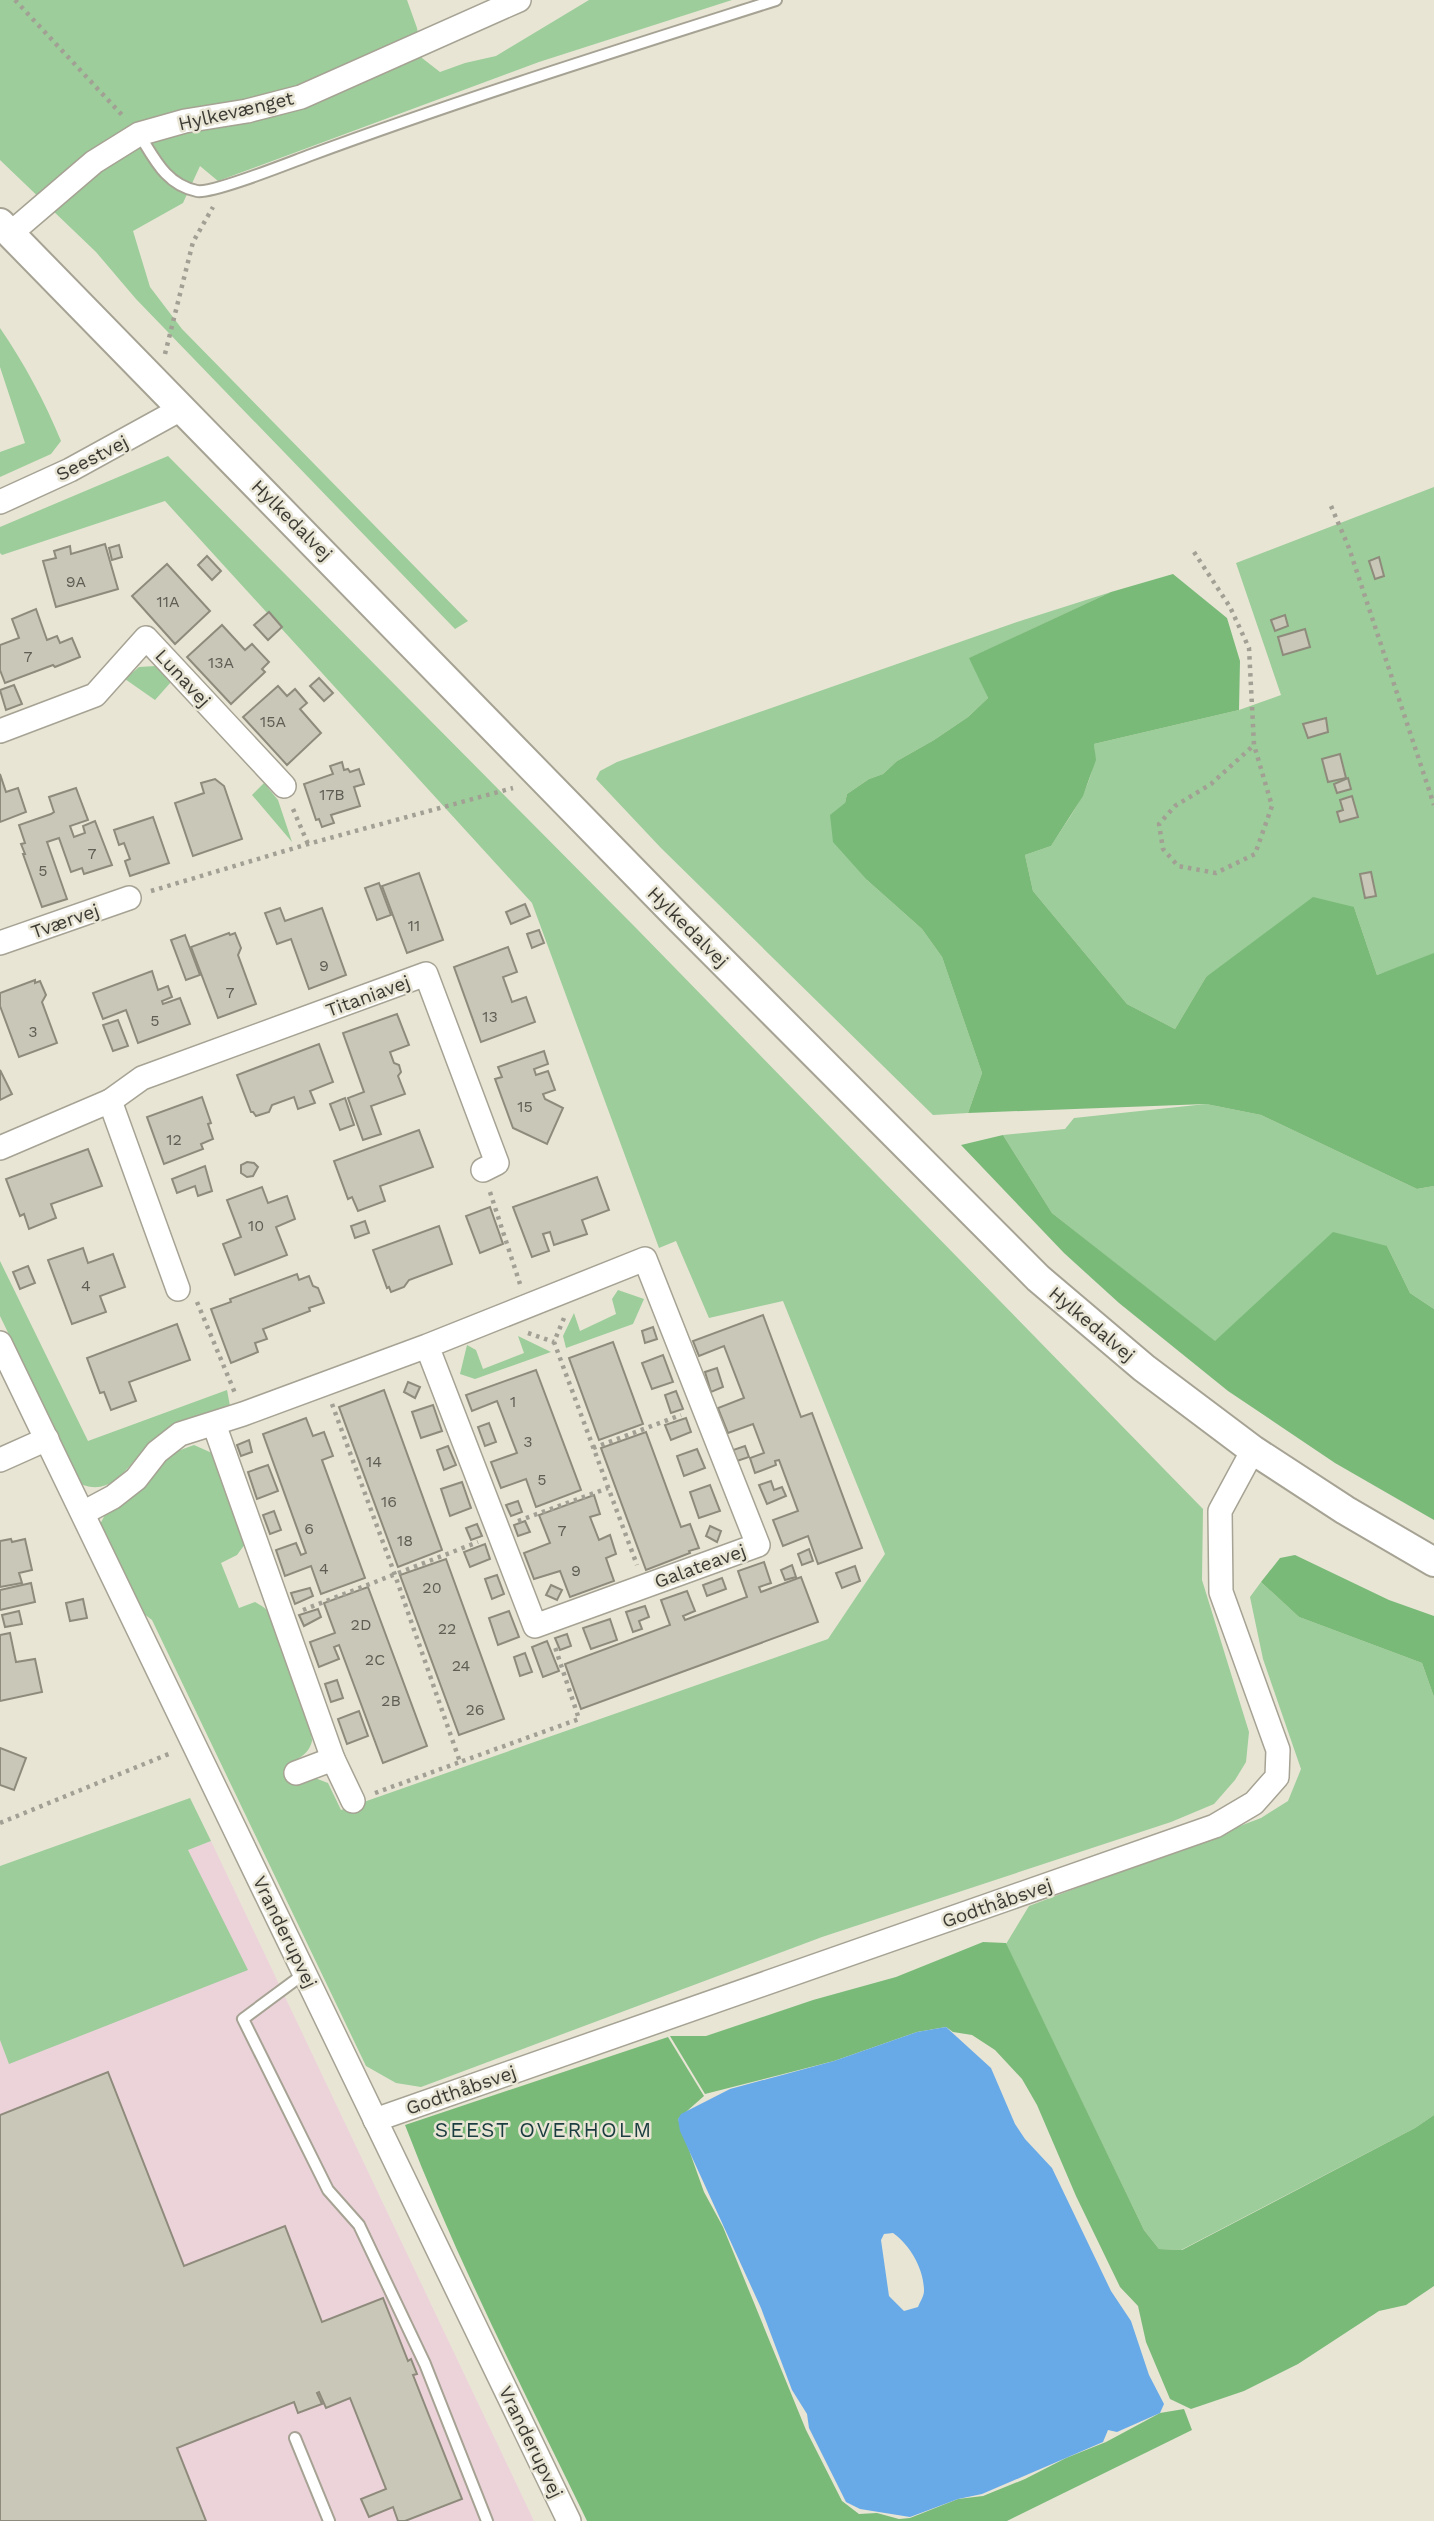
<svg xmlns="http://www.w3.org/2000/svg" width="1434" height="2521" font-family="'Work Sans',sans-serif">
  <rect width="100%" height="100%" fill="#e8e5d5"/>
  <path fill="#ecd3da" d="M211,1841l323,680h-534v-601z"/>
  <g fill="#9ccd9a">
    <path d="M0,0h407l10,28 5,30 18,14 25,-9 31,-7 93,-56h143l-193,62 -321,119 -18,-15 -17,37 -50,28 17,56 32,42 286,292 -13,8 -319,-330 -40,-47 -96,-92z"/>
    <path d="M0,328c24,35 45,74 61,113l-10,13 -51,23v-25l25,-9 -25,-76z"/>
    <path d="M168,456l467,471 568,582 -1,71 47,152 -3,30 -11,18 -21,24 -43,18 -349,115 -401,150 -25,-4 -30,-17 -214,-446 -9,-7 -44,-87 7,-13 35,-23 13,-20 21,-18 19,-7 18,8 33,91 -8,11 -16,8 18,45 16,-6c5,3 10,5 13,10 8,14 46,118 44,129 -3,14 -16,19 -27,25l8,16 22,-4 13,5 13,27 487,-171 57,-85 -102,-253 -74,17 -33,-77 -17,7 -127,-345 -367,-402 -163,54 -2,-2v-26z"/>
    <path d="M1434,487v468l-57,20 -23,-68 -148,70 -31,52 -48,-25 -94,-113 -8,-36 26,-9c19,-30 47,-64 43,-102l145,-34 42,-15 -45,-132z"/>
    <path d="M1111,592l-141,66 18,40 -20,19 -34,23 -37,21 -14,13 -14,5 -22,15 -2,9 22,77 55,49 20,28 40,116 -14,40 -35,2 -272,-267 -65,-69 4,-8 17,-9 400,-140z"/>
    <path d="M156,666l15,16 -16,18 -30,-21 14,-12z"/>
    <path d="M264,783l14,17 14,42 -40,-47z"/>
    <path d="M1206,1104l55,11 156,74 17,-3v123l-24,-16 -23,-47 -172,96 -163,-129 -49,-78 62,-6 9,-11z"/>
    <path d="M0,1261l88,180 139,-51 3,16c-23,10 -49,18 -71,31 -26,15 -41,63 -78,47l-81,-168z"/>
    <path d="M618,1290l26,9 -11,25 -67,24 -3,-12 11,-23 6,18 36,-17 -4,-15z"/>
    <path d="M518,1336l33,16 -76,27 -15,-5 7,-29 9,5 7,19 41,-16z"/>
    <path d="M1261,1582l38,35 123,46 12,34v418l-19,13 -234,122 -22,-1 -15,-19 -138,-286 23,-38 232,-88 27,-17 13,-32 -38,-110 -13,-62z"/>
    <path d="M190,1798l21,43 -23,9 60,120 -239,94 -9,-24v-174z"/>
  </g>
  <g fill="#7aba79">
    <path d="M1173,574l54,44 13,43 -1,49 -145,34 2,16 -13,36 -32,50 -26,9 8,36 94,113 48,25 31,-52 107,-80 41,10 23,68 57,-22v233l-17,3 -156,-74 -55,-11 -238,9 14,-40 -40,-116 -20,-28 -55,-49 -34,-38 -3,-27 15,-12 2,-9 22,-15 14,-5 14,-13 37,-21 34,-23 20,-19 -19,-40 142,-66z"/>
    <path d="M1003,1135l49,78 163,128 118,-109 54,14 23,47 24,16v211l-99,-57 -107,-72 -109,-88 -55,-50 -103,-108z"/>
    <path d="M1295,1555l94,45 45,16v81l-12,-34 -123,-46 -38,-35 19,-24z"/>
    <path d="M983,1942l23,1 138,287 15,19 23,1 233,-122 19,-13v171l-28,19 -27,6 -81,53 -54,27 -53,18 -21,-10 -24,-57 -8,-36 -18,-19 -44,-91 -39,-91 -15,-26 -27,-29 -23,-15 -19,-3 -7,-5 -29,5 -83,29 -129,33 -35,-58h36l107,-36 83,-23z"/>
    <path d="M668,2037l36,59 -26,23 26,73 19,35 83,203 36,71 17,13 18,-1 22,6 11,-1 48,-19 25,-3 42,-17 41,-21 40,-16 54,-29 24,-4 8,21 -185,91h-420c-63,-130 -130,-260 -182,-396z"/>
  </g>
  <path fill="#68aae8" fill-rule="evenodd" d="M946,2027l45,41 24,56 10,15 27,29 59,123 20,30 18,54 15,29 -4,9 -43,19 -9,-2 -5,12 -121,52 -24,5 -48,18 -50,-8 -14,-7 -37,-74 -2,-14 -15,-24 -31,-82 -81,-177 -2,-12 3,-5 49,-25 104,-28 83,-29zM893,2233c17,12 31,36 31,58 0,5 -4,11 -6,16l-14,4 -15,-15 -8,-56 3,-6z"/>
  <g fill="#c9c7b7" stroke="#8e8b7c" stroke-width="2">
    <path d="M105,544l13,45 -62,18 -13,-46 13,-3 -2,-7 16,-5 1,8z"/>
    <path d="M119,545l3,12 -10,3 -3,-12z"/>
    <path d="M207,556l14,15 -9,9 -14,-15z"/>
    <path d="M1379,557l5,19 -9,3 -6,-18z"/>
    <path d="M167,564l43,47 -35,33 -43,-48z"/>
    <path d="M36,609l11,31 10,-4 3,7 12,-5 8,19 -25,10 -2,-2 -48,18 -5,-13v-25l19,-7 -7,-19z"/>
    <path d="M269,612l13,15 -14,13 -14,-15z"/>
    <path d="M1285,615l3,11 -13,5 -4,-11z"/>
    <path d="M222,625l23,25 7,-6 17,18 -7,7 3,3 -34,32 -44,-47z"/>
    <path d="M1305,629l5,18 -27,8 -5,-18z"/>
    <path d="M319,678l14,15 -9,8 -14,-15z"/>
    <path d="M14,685l8,19 -16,6 -6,-20z"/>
    <path d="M278,686l9,10 8,-7 12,14 -7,6 21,24 -34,32 -44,-48z"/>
    <path d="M1326,718l2,14 -20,6 -5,-14z"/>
    <path d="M1340,754l6,24 -18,4 -6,-23z"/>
    <path d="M342,762l2,8 4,-1 2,3 9,-3 5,15 -10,3 6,19 -29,9 3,8 -12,4 -3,-8 -3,1 -12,-36 29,-10 -3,-8z"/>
    <path d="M0,774l6,18 12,-4 8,24 -26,10z"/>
    <path d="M1348,778l3,11 -14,4 -3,-9z"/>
    <path d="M215,779l9,7 18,53 -49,17 -18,-53 29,-10 -3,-10z"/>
    <path d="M76,788l12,32 -18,6 4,11 11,-4 -2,-7 12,-5 17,44 -28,9 -2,-6 -11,4 -12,-34 -12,4 20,57 -25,8 -19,-53h2l-4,-10 4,-1 -6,-18 32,-11 3,-2 -5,-15z"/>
    <path d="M1352,796l6,21 -18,5 -3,-10 6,-2 -3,-10z"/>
    <path d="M153,817l16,46 -39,13 -5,-15 5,-2 -6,-16 -5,2 -5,-15z"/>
    <path d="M1371,872l5,24 -11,2 -5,-24z"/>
    <path d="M419,873l24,67 -36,13 -25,-67z"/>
    <path d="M379,883l12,32 -14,5 -12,-32z"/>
    <path d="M525,904l5,12 -19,8 -5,-12z"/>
    <path d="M280,908l5,13 37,-13 24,67 -37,14 -18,-50 -14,5 -12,-31z"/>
    <path d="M539,930l5,13 -12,5 -5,-14z"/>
    <path d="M229,933l1,2 5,-2 6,15 -3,7 18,49 -38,14 -27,-71z"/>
    <path d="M185,935l15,40 -14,5 -15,-40z"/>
    <path d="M508,947l9,25 -14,5 9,25 14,-5 9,25 -54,20 -27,-75z"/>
    <path d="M152,971l6,19 10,-4 4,11 -10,4 1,3 17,-6 10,26 -52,19 -12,-33 -23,9 -10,-26z"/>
    <path d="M35,980v3l5,-2 6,14 -4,7 15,41 -38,14 -19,-51v-13z"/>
    <path d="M397,1014l12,31 -19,7 4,11 5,2 2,7 -3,4 7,18 -34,12 10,28 -18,6 -15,-42 16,-6 -21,-59z"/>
    <path d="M118,1020l10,26 -15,5 -10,-26z"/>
    <path d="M319,1044l14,38 -23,9 5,12 -17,6 -4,-12 -22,8 -3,7 -13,4 -3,-4h-2l-14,-37z"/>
    <path d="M544,1051l4,13 -14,5 2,6 12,-4 7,19 -12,4 2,5 18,9 -16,36 -34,-16 -18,-49 7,-2 -4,-10z"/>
    <path d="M0,1070l12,24 -12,6z"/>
    <path d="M202,1097l9,26 -3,1 5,15 -12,5 2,5 -39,15 -17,-47z"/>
    <path d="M345,1098l9,27 -14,5 -10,-26z"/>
    <path d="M419,1130l14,37 -53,19 5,15 -27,10 -6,-14 -4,2 -14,-38z"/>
    <path d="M88,1149l14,37 -51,18 5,14 -27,11 -5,-15 -4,2 -14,-37z"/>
    <path d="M247,1162l7,1 4,4 -5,9 -6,1 -6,-4v-8z"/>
    <path d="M205,1166l7,25 -14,5 -3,-10 -18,7 -5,-14z"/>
    <path d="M597,1177l12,33 -27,10 5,14 -33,11 -4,-13 -7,2 6,17 -17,6 -19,-50z"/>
    <path d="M262,1187l6,16 19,-7 8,23 -19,8 11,28 -52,20 -12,-31 18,-7 -14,-37z"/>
    <path d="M490,1207l13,37 -23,9 -14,-37z"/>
    <path d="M365,1221l4,12 -14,5 -4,-12z"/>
    <path d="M439,1226l13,38 -43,16 -5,7 -13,5 -2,-5 -2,1 -14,-38z"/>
    <path d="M83,1248l5,15 25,-9 12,33 -25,9 6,16 -34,12 -24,-64z"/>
    <path d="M28,1266l7,17 -15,6 -7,-17z"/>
    <path d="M297,1274l2,6 10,-4 4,10 5,2 6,15 -15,5 1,3 -47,18 4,10 -12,4 3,9 -27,11 -20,-54 20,-7 -1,-3z"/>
    <path d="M763,1315l38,102 11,-4 50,135 -44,16 -10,-28 -25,10 -10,-26 25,-9 -19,-51 -4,1 1,4 -21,8 -5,-15 14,-5 -11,-29 -25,9 -10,-25 26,-10 -20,-52 -25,10 -6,-15z"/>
    <path d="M177,1324l13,36 -61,22 7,19 -25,9 -7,-18 -4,1 -13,-35z"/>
    <path d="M653,1327l4,12 -12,4 -3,-12z"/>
    <path d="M613,1342l30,82 -44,16 -30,-82z"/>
    <path d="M663,1355l10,27 -21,7 -10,-26z"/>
    <path d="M717,1368l6,19 -12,5 -6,-20z"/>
    <path d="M536,1370l45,120 -45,17 -10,-28 -25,9 -10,-26 26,-9 -20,-52 -25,10 -6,-16z"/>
    <path d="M408,1382l12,5 -5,11 -11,-6z"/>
    <path d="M384,1390l58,160 -44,17 -59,-160z"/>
    <path d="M676,1391l7,18 -12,4 -6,-18z"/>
    <path d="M433,1405l9,26 -21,7 -9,-26z"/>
    <path d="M306,1418l7,18 11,-4 9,24 -11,4 43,118 -44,16 -10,-28 -26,10 -9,-26 20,-7 5,12 5,-2 -43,-119z"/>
    <path d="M686,1418l5,14 -20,8 -6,-15z"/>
    <path d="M489,1423l7,19 -11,4 -7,-19z"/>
    <path d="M646,1432l35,95 9,-3 9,24 -10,3 1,2 -44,17 -45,-122z"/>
    <path d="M249,1440l3,12 -11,4 -4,-11z"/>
    <path d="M448,1446l8,19 -12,5 -7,-20z"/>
    <path d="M745,1446l4,11 -12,4 -4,-11z"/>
    <path d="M697,1449l8,19 -21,8 -7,-20z"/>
    <path d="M268,1465l10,26 -21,8 -9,-27z"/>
    <path d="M771,1481l3,9 8,-3 4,9 -19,8 -8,-19z"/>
    <path d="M462,1482l9,26 -21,8 -9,-27z"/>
    <path d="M710,1485l10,26 -21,7 -9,-26z"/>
    <path d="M594,1495l6,19 -10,3 9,23 11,-5 6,19 -10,4 8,23 -44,16 -10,-26 -26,8 -10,-26 26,-10 -11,-28z"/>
    <path d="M518,1501l4,11 -11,4 -5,-11z"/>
    <path d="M274,1511l7,19 -11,4 -7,-19z"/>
    <path d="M525,1521l5,11 -12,4 -4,-11z"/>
    <path d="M477,1524l5,12 -11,4 -5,-12z"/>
    <path d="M710,1526l11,5 -4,11 -11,-6z"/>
    <path d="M11,1539l1,3 13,-3 7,31 -13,3 3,10 -22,4v-46z"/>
    <path d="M485,1544l5,15 -20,8 -6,-15z"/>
    <path d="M809,1549l4,12 -11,4 -4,-11z"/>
    <path d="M446,1559l58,160 -45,16 -59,-160z"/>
    <path d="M764,1562l7,21 -12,4 2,5 40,-15 17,45 -237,87 -16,-45 105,-39 -9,-25 26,-9 8,20 -12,5 2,4 62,-23 -9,-26z"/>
    <path d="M792,1565l4,12 -11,3 -4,-10z"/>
    <path d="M855,1566l5,15 -18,7 -6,-15z"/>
    <path d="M497,1575l7,19 -12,5 -7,-20z"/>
    <path d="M722,1578l4,11 -19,7 -4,-11z"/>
    <path d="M31,1583l4,19 -35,8v-20z"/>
    <path d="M551,1585l11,5 -5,10 -11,-5z"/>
    <path d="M368,1587l59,159 -44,17 -44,-118 -5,2 5,12 -20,8 -9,-25 25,-9 -11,-30z"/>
    <path d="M310,1588l3,8 -18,8 -4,-11z"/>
    <path d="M83,1599l4,19 -17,3 -4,-18z"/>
    <path d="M645,1606l4,11 -10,4 3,8 -9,3 -7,-20z"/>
    <path d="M318,1609l3,8 -17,9 -5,-11z"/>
    <path d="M19,1611l3,13 -17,3 -3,-12z"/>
    <path d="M509,1611l10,26 -21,8 -9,-27z"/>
    <path d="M610,1619l7,21 -26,9 -8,-21z"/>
    <path d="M10,1633l6,29 19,-3 7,33 -42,9v-66z"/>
    <path d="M567,1634l4,12 -11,4 -5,-12z"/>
    <path d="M547,1641l12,30 -16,6 -11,-30z"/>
    <path d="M525,1653l7,19 -12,4 -6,-19z"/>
    <path d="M337,1680l6,18 -12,4 -6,-18z"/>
    <path d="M359,1711l9,25 -21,8 -9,-25z"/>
    <path d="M0,1748l26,10 -12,32 -14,-5z"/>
    <path d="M108,2072l76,194 101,-40 37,96 61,-24 25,63 3,-2 6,15 -4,1 49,124 -57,22h-7l-5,-14 -24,10 -8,-18 25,-10 -36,-91 -24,10 -7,-16 -2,1 5,11 -24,9 -4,-11 -117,46 29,73h-206v-406z"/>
  </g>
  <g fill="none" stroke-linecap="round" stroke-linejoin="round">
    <g stroke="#a6a394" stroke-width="14">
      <g id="service">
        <path d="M139,134c15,24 27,51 58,57 15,3 92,-28 111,-35 154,-57 311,-106 468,-156"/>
        <path d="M305,1973l-62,46 85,171 31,35 66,139 62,157"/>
        <path d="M295,2438l34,83"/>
      </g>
    </g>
    <g stroke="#a6a394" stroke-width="26">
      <g id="minor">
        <path d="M11,233l83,-71 45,-28 46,-13 62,-10 54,-14 218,-97"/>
        <path d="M0,502l70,-32 111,-61"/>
        <path d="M0,731l95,-36 51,-57 138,148"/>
        <path d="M0,943l129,-45"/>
        <path d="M110,1101l68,188"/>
        <path d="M0,1148l110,-47 32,-23 284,-104 71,189 -14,7"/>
        <path d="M0,1343l569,1178"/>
        <path d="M214,1424l119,335 20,42"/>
        <path d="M0,1460l47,-21"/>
        <path d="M83,1513l30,-16 23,-18 21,-27 23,-18 63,-20 184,-68 218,-87 113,286 -223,81 -108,-280"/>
        <path d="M296,1773l37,-14"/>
        <path d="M375,2120l840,-294 39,-23 23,-26 1,-27 -57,-158 -1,-81 33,-61"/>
      </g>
    </g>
    <g stroke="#a6a394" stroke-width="32">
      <path id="tertiary" d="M0,223l679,695 359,360 106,90 109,82 92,60 89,52"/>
    </g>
    <g stroke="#a2a094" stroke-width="4.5" stroke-dasharray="3.5 5" stroke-linecap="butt">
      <path d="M15,0l107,115"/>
      <path d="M165,354l28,-112 20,-35"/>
      <path d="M1331,506l18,42 85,257"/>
      <path d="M1194,552l36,55 19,41 5,97 18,61 -17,48 -39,19 -38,-7 -15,-17 -4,-25 16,-18 36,-22 43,-39"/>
      <path d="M293,809l15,35"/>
      <path d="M151,891l157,-47 205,-56"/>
      <path d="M490,1192l30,92"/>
      <path d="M197,1302l38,91"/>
      <path d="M564,1318l-10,24 83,223"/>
      <path d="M528,1333l26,9"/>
      <path d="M332,1404l63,171 65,187 119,-43 -25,-75"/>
      <path d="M593,1448l88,-33"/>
      <path d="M518,1521l90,-33"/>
      <path d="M303,1610l175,-68"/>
      <path d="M375,1793l85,-31"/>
      <path d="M0,1823l171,-70"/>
    </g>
    <use href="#service" stroke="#fff" stroke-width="10"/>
    <use href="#minor" stroke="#fff" stroke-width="23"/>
    <use href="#tertiary" stroke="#fff" stroke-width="28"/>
  </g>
  <g text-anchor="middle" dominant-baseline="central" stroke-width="5" stroke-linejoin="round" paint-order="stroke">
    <g font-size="16" fill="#5f5e55">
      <text x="76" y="581">9A</text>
      <text x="168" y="601">11A</text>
      <text x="28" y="656">7</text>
      <text x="221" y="662">13A</text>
      <text x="273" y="721">15A</text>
      <text x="332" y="794">17B</text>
      <text x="92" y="853">7</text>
      <text x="43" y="870">5</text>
      <text x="414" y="925">11</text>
      <text x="324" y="965">9</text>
      <text x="230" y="992">7</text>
      <text x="490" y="1016">13</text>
      <text x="155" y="1020">5</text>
      <text x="33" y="1031">3</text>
      <text x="525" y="1106">15</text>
      <text x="174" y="1139">12</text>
      <text x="256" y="1225">10</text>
      <text x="86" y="1285">4</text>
      <text x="513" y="1401">1</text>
      <text x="528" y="1441">3</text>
      <text x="374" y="1461">14</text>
      <text x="542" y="1479">5</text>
      <text x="389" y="1501">16</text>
      <text x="309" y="1528">6</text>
      <text x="562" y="1530">7</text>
      <text x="405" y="1540">18</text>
      <text x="324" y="1568">4</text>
      <text x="576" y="1570">9</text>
      <text x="432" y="1587">20</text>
      <text x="361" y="1624">2D</text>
      <text x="447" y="1628">22</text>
      <text x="375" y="1659">2C</text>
      <text x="461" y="1665">24</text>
      <text x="391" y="1700">2B</text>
      <text x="475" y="1709">26</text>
    </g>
    <g font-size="19" fill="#3c3b34" stroke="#e8e5d5">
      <text transform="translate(236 111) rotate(-13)">Hylkevænget</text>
      <text transform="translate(92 458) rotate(-27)">Seestvej</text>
      <text transform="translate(292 520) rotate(45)">Hylkedalvej</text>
      <text transform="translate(183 678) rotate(47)">Lunavej</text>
      <text transform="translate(65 921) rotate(-19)">Tværvej</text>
      <text transform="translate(688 927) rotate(45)">Hylkedalvej</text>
      <text transform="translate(368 996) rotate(-20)">Titaniavej</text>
      <text transform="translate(1092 1324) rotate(40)">Hylkedalvej</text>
      <text transform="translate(700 1566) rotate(-20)">Galateavej</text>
      <text transform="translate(997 1903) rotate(-19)">Godthåbsvej</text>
      <text transform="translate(285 1932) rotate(64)">Vranderupvej</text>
      <text transform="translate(461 2090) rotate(-19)">Godthåbsvej</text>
      <text transform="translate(531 2442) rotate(64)">Vranderupvej</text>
    </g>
    <g font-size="21" letter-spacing="2" fill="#1b3d40" stroke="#e8e5d5">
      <text x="544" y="2129">SEEST OVERHOLM</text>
    </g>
  </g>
</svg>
